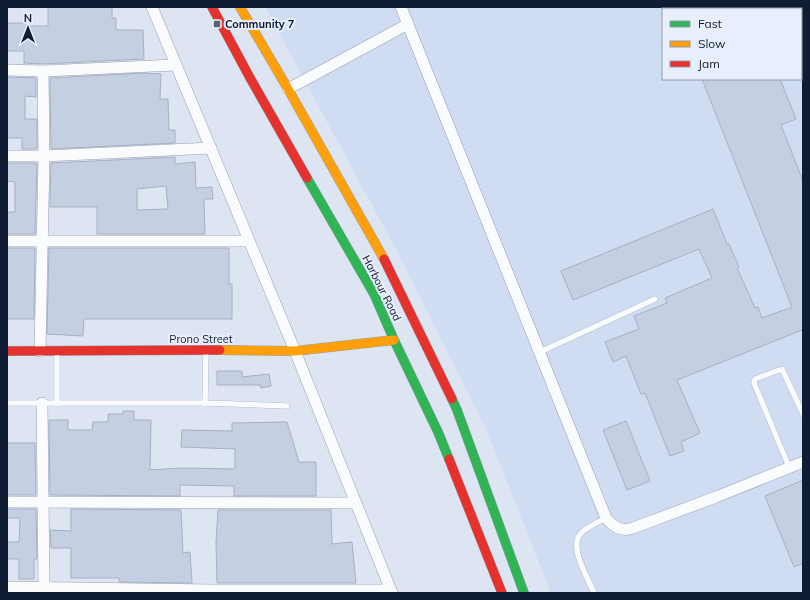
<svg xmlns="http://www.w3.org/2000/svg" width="810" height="600" font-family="Mulish,sans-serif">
  <rect width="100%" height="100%" fill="#dde5f3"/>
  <path fill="#d0dcf2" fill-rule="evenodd" d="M265,7h538v586h-252l-66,-166 -86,-172zM663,9h138v70h-138z"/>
  <g fill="#c5cfe2" stroke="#a7b0c2" fill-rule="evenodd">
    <path d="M48,7h64v11h4v12h27l1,29 -101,5 -19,-1v-12h-17v-28h20v3h21z"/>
    <path d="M144,73l17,1 -1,25h8l1,31h6v13l-124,6 -1,-71z"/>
    <path d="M7,77l29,1v19l-11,-1v23h12v30h-15v-11h-15z"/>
    <path d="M702,79h78l16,40 -15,6 22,56v151l-1,-2 -125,50 23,53 -19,9 3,9 -14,5 -25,-63 -4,1 -15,-38 -13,6 -8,-20 34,-13 -5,-13 33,-13 -2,-5 47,-20 -13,-29 -126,51 -12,-29 152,-62 14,35h2l10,23 -2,1 18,40 3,-1 4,11 30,-11z"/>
    <path d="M175,157v7l20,-2 1,26 16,-1 1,12h-9l1,35h-108v-27h-47l1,-44zM166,186l2,23 -31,1v-21z"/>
    <path d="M7,163h30l-2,71h-28v-22h8v-30l-8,-1z"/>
    <path d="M7,248h28l-1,71h-27z"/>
    <path d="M49,248h180v36h3v35h-148l-1,17 -36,-2z"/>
    <path d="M217,371h25v6l27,-3 2,12 -10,2 -1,-3h-43z"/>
    <path d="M123,411h11v9h17l-1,50 31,-2 54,1v-20l-54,-2 1,-17 50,1v-8l55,-1 12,40h17v34h-82v-10l-54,-1v11l-130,-1 -1,-75h19v10h24l1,-8h15v-8h15z"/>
    <path d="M626,421l24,60 -23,9 -24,-60z"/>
    <path d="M7,443h28l1,52h-29z"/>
    <path d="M803,480v83l-9,4 -29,-71z"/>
    <path d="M7,509h29l1,50h-3v20h-15v-20h-12v-17h12l1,-24h-13z"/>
    <path d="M71,509l110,1 2,43 7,-1 2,31 -73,-1v-4h-48v-30h-20l-1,-18 21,1z"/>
    <path d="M218,510h113l1,34 20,-2 4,41h-139l-1,-41z"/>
  </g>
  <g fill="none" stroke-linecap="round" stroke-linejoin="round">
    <g stroke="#969fb0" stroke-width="6">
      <g id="lane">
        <path d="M206,350l-1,53 82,3"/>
        <path d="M57,351v52"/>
        <path d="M540,352l115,-53"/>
        <path d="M7,403h198"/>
        <path d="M789,467l-35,-84 1,-4 27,-10 21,45"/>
        <path d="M594,593c-6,-16 -27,-47 -12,-61 7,-6 16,-10 24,-14"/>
      </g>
    </g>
    <g stroke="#969fb0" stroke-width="12">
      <g id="street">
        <path d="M152,7l143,344 97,242"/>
        <path d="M401,7l205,511c8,9 15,14 27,10l83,-31 87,-35"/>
        <path d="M7,70l36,1 132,-6"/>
        <path d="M288,89l120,-65"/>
        <path d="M7,156h37l167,-8"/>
        <path d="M7,241h242"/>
        <path d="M40,351l4,-195 -1,-85"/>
        <path d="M42,403l2,184"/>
        <path d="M7,502l348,1"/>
        <path d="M7,587l205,3h179"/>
      </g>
    </g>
    <g stroke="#969fb0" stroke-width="10">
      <g id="fast">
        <path d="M307,178l67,116 20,46 44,92 11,27"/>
        <path d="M452,399l5,11 67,183"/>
      </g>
    </g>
    <g stroke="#969fb0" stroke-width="10">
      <g id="slow">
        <path d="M240,7l48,82 96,170"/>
        <path d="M220,350l75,1 99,-11"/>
      </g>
    </g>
    <g stroke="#969fb0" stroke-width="10">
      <g id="jam">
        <path d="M212,7l37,69 58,102"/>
        <path d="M384,259l68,140"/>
        <path d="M7,351l213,-1"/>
        <path d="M449,459l53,134"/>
      </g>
    </g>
    <use href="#lane" stroke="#fafbfd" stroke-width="5.5"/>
    <use href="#street" stroke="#fafbfd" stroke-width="11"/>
    <use href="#fast" stroke="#30b455" stroke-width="9"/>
    <use href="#slow" stroke="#ff9f0a" stroke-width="9"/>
    <use href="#jam" stroke="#e5322d" stroke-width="9"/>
  </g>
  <rect fill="#586276" stroke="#e8effc" stroke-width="1.5" x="213" y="20" width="8" height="8" rx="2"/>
  <g text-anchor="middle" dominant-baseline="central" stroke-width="4" stroke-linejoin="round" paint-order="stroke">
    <g font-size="11" font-weight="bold" fill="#101c33" stroke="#e8effc" text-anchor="start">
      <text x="225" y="24">Community 7</text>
    </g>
    <g font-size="11" fill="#101c33" stroke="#e8effc">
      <text transform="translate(382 288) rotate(63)">Harbour Road</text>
      <text x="201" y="339">Prono Street</text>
    </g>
  </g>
  <rect width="810" height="600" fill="none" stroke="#101c33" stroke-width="16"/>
  <rect x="662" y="8" width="140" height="72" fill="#e8effc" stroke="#929bac"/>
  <rect x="670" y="21" width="20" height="6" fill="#30b455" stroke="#929bac"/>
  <text x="698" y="28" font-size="12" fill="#101c33">Fast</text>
  <rect x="670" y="41" width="20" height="6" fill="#ff9f0a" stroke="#929bac"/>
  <text x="698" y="48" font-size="12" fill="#101c33">Slow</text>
  <rect x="670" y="61" width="20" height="6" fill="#e5322d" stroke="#929bac"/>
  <text x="698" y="68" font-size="12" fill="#101c33">Jam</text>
  <g transform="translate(28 28)" stroke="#e8effc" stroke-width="3" paint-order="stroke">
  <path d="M0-3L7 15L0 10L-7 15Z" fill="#101c33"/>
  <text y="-6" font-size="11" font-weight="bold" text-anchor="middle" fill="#101c33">N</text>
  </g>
</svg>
